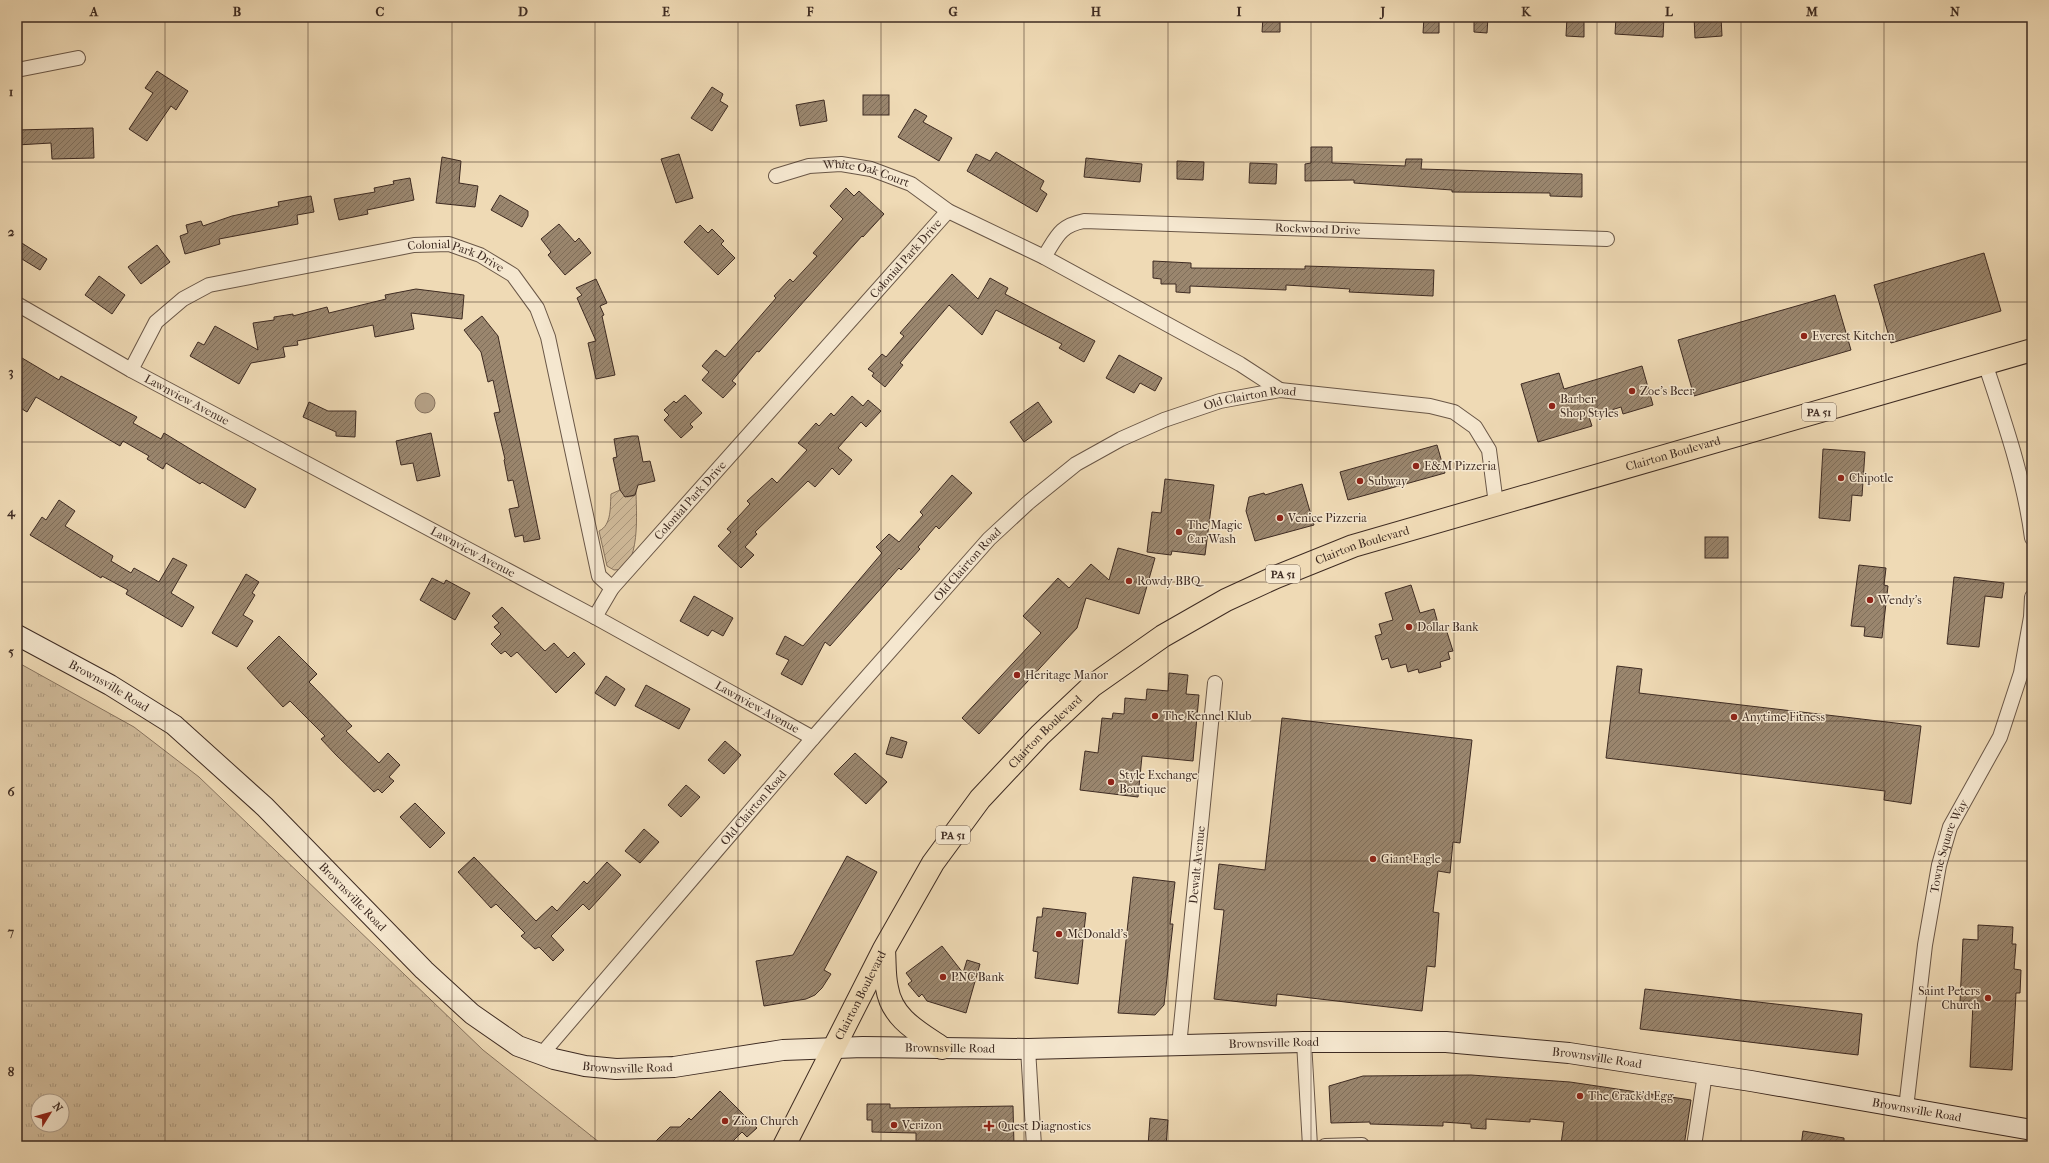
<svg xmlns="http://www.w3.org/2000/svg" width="2049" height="1163" font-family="'IM FELL French Canon',serif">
  <defs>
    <pattern id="grass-tufts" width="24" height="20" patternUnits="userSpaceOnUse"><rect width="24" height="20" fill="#d1bc9c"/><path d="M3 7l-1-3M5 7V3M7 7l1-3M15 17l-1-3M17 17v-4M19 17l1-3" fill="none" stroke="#ab997f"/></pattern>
    <pattern id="garden-furrows" width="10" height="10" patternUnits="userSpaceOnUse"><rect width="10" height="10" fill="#d1bc9c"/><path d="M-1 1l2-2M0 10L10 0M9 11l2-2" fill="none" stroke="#ab997f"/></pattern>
    <pattern id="building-hatch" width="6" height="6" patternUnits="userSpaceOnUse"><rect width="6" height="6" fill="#9a866e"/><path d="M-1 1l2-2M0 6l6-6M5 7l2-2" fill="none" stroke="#7f6e5a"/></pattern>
  </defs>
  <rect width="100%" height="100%" fill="#efdab5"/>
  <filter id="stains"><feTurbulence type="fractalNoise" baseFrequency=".005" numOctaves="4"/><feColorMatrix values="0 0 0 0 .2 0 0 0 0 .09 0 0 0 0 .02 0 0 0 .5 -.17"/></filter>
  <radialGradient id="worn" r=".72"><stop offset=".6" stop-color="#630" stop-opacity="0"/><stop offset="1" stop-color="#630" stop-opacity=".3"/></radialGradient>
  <path fill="url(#grass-tufts)" stroke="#88745f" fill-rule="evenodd" d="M17,662l117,65 65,50 284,273 121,96h-587zM38,1101h24v24h-24z"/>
  <path fill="url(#garden-furrows)" stroke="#88745f" d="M620,490l7,7 7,-1 2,-5c0,17 6,81 -22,79l-7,-4 -8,-35c13,-6 11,-25 12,-37z"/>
  <circle fill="#b39e83" stroke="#84705c" cx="425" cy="403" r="10"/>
  <g fill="url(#building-hatch)" stroke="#3e2b22">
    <path d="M1263,17h17v15h-18z"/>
    <path d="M1424,17h15v16h-16z"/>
    <path d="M1474,17h14l-1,16 -13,-1z"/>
    <path d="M1567,17h17v20l-18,-1z"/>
    <path d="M1616,17h48l-1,20 -48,-3z"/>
    <path d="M1694,17h27l1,19 -27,2z"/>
    <path d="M157,71l31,20 -12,19 -5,-4 -24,35 -18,-12 24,-36 -8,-5z"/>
    <path d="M712,87l11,7 -3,7 8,5 -16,25 -21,-13z"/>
    <rect x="863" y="95" width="26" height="20"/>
    <path d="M824,100l3,21 -27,5 -4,-21z"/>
    <path d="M915,109l12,7 -4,6 29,16 -13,23 -41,-24z"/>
    <path d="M93,128l1,30 -42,1 -1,-16 -34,2v-15z"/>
    <path d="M1311,147h21v16l73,3 1,-7h16l-1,10 161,5v23l-32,-1v-3l-98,-1v-2l-98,-7v-3l-49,1v-17l6,-1z"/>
    <path d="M996,152l48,29 -4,8 7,5 -10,18 -70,-41 9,-17 14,7z"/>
    <path d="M679,154l14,44 -17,5 -15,-44z"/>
    <path d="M442,157l19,4 -2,22 19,3 -3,21 -39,-4z"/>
    <path d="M1086,158l56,6 -2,18 -56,-5z"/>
    <path d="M1177,161l27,1 -1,18 -26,-1z"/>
    <path d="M1250,163l27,1 -1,20 -27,-1z"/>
    <path d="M410,178l4,22 -47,10 1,4 -29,6 -5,-21 41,-7 -1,-4 20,-4 -1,-3z"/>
    <path d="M846,188l8,8 5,-5 25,23 -21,23 -1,-1 -103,116 -2,-1 -25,30 4,3 -13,14 -21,-18 7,-8 -7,-6 14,-16 9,7 51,-59 -2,-2 16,-17 3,3 24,-26 -4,-3 30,-34 -13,-13z"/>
    <path d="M500,195l28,16v5l-6,11 -31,-17z"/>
    <path d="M311,196l3,16 -17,3 1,9 -79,15 1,5 -35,10 -5,-18 8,-3 -2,-8 15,-4 2,5 29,-10 47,-10 -1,-4z"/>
    <path d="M559,224l16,18 4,-4 12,15 -26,22 -17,-20 3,-3 -10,-13z"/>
    <path d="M700,225l8,8 4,-4 12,12 -3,3 14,14 -17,17 -34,-33z"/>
    <path d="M17,240l30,19 -7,11 -23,-14z"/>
    <path d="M157,245l13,17 -29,22 -13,-17z"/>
    <path d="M1984,253l17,58 -110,32 -17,-58z"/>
    <path d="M1153,261l38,2v5l114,1v-3l129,4 -1,26 -84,-4 1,-3 -64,-4v5l-96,-4v7l-14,-1v-8h-15v-5l-8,-1z"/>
    <path d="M952,274l26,25 12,-21 18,10 -3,6 90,47 -11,21 -25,-14 3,-4 -66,-34 -14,25 -33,-30 -49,58 3,2 -18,22 -13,-11 2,-3 -6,-4 14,-15 4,3 18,-21 -4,-3z"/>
    <path d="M99,276l26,19 -13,19 -27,-19z"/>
    <path d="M596,279l11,24 -7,3 4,9 -2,1 13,59 -19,4 -8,-36 8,-2 -19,-43 5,-3 -6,-7z"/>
    <path d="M416,289l48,6 -2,24 -51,-6 3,16 -39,8 -2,-12 -76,16 1,4 -15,2 2,10 -34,6 -12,21 -49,-28 8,-14 6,3 11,-19 43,24 -5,-27 21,-3v-3l19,-3v2l34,-9 2,6 57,-14 -1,-4z"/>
    <path d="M1835,295l16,55 -157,46 -16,-56z"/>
    <path d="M482,316l16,20 42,203 -16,3 -1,-7 -8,2 -6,-28 10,-2 -6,-27 -5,1 -4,-21 1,-1 -11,-46 6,-1 -7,-32 -5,2 -7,-30 -17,-22z"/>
    <path d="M17,355l42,25 2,-4 76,41 -4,6 28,16 3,-6 92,56 -11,19 -43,-26 -2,2 -34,-21 -3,6 -16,-10 2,-3 -26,-15 -3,5 -84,-49 -9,15 -10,-6z"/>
    <path d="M1119,355l43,23 -7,13 -15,-8 -6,10 -28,-15z"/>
    <path d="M1642,366l11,39 -30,9 -2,-7 -32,10 3,9 -54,16 -17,-58 38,-11 5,16z"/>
    <path d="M685,395l17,18 -12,11 3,3 -12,11 -17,-18 5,-5 -5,-5 10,-9 2,2z"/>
    <path d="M852,396l11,10 5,-6 13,11 -15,16 -5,-5 -23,26 14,12 -13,15 -7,-7 -17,19 -7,-6 -53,51 2,2 -12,13 9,8 -13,13 -23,-22 13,-14 -4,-3 23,-25 -3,-3 25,-23 5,5 30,-33 -9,-7 18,-20 3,3 12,-13 3,3z"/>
    <path d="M309,402l19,9h28l-1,26 -19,-1v-4l-33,-15z"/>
    <path d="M1038,402l14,20 -28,20 -14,-20z"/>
    <path d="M431,433l9,43 -23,5 -4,-18 -12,2 -5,-24z"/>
    <path d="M632,436h6l5,26 7,-1 5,20 -17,4 -3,10 -10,2 -5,-7 -7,-32 4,-1 -3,-18z"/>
    <path d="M1437,445l8,28 -97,27 -8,-28z"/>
    <path d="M1823,449l42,3 -3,44 -10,-1 -2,26 -31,-3z"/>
    <path d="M952,475l20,18 -33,36 -3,-3 -18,21 2,2 -19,21 -2,-2 -69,78 -5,-4 -23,43 -21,-11 8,-14 -13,-6 9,-18 18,10 79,-93 -6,-6 13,-13 10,8 24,-27 -3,-3z"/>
    <path d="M1165,479l49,6 -9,70 -33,-4 -1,4 -24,-3 5,-40 9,1z"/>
    <path d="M1302,484l12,41 -59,16 -9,-30 3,-14 15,-4 1,2z"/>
    <path d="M59,500l16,11 -10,15 48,30 -2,5 20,12 3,-5 25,14 14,-24 14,7 -16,28 23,14 -12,20 -56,-33 2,-4 -26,-14 -1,2 -71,-43 12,-18 4,3z"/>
    <rect x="1705" y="537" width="23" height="21"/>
    <path d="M1118,548l37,10 -16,56 -53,-16 -9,30 -98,106 -17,-16 79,-85 -18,-17 35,-38 11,10 22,-24 18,16z"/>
    <path d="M1859,565l27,3 -2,17 4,1 -6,52 -18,-2 1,-9 -14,-1z"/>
    <path d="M246,574l13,8 -7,11 3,2 -12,20 10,6 -16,26 -25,-14z"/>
    <path d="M1954,577l50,6 -2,15 -17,-2 -6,51 -32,-3z"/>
    <path d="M432,578l12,6 2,-4 24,13 -15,27 -35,-20z"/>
    <path d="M1411,585l9,28 14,-4 6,22 6,-2 7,22 -5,1 2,7 -10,3 1,5 -22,6 -1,-4 -10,3 -2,-8 -15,4 -3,-10 -6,2 -7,-24 7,-2 -3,-10 14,-4 -8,-27z"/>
    <path d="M694,596l39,22 -10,18 -11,-6 -4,6 -28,-15z"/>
    <path d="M502,607l43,44 9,-8 14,15 6,-6 11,12 -29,29 -39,-41 -6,5 -6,-6 -4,3 -10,-10 10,-10 -7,-7 5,-4 -7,-7z"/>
    <path d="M279,636l38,38 -8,8 43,44 -6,5 33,32 9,-10 12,12 -11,12 5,4 -12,12 -4,-4 -4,3 -38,-37 -15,-16 4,-3 -35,-35 -7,6 -36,-39z"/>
    <path d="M1617,666l25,3 -3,24 282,33 -10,78 -27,-4 1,-9 -279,-33z"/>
    <path d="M1169,673l19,2 -2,19 13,1 -6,66 -51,-5 -4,41 -58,-7 5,-39 13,2 4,-35 10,1 1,-6 11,1 1,-16 21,2 1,-11 21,2z"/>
    <path d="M606,676l19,13 -10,17 -20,-13z"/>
    <path d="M646,685l44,24 -11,20 -44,-23z"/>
    <path d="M1282,718l190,22 -12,103 -7,-1 -3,31 -12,-2 -5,41 6,1 -4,54 -8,-1 -5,45 -145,-17 -1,12 -62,-7 10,-89 -10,-1 5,-45 46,6z"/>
    <path d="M891,737l16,5 -5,16 -16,-4z"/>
    <path d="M725,741l16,14 -17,19 -16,-14z"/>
    <path d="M855,753l32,29 -21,22 -32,-30z"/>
    <path d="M686,785l14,12 -19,20 -13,-12z"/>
    <path d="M415,803l30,30 -15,15 -30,-31z"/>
    <path d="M644,829l15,13 -19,21 -15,-12z"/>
    <path d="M847,856l30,16 -53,98 7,4 -9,14 -7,7 -9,4 -42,7 -8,-45 37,-6z"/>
    <path d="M474,857l62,64 16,-15 5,5 27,-30 3,3 20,-22 14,13 -32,35 -6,-6 -32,32 13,14 -11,11 -14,-14 -4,2 -14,-13 4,-3 -29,-29 -5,4 -33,-36z"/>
    <path d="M1133,877l42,5 -5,42h3l-9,81 -9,10 -37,-2z"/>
    <path d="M1043,908l43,5 -8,71 -43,-6 3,-26 -5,-1 4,-34h5z"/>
    <path d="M1978,925l35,2 -1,17h4l-2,25 7,1 -1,23h-4l-4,77 -42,-3 3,-64 -13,-1 3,-63 15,1z"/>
    <path d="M942,946l21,27 4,-13 13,4 -14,49 -39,-12 -5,-7 -3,3 -11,-13 4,-3 -6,-8z"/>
    <path d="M1645,989l217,25 -4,41 -218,-26z"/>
    <path d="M1471,1075l99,7 121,18 -7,46h-110l-13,-2 3,-22 -34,-3v3l-44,-3v10l-15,-1v-4l-28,-2v4l-73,-2v-2l-39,1 -2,-37 34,-10z"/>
    <path d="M720,1091l37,37 -10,9 -5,-5 -14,14h-77l19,-19h10l9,-9 2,2z"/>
    <path d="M867,1104h23v4l123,-2 1,40h-98v-13l-44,-1v-12h-5z"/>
    <path d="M1150,1118l18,2 -2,26h-18z"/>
    <path d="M1803,1131l41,7v8h-43z"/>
  </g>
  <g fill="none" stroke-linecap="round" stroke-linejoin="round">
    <g stroke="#6a5747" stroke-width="16">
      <g id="minor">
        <path d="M17,70l61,-12"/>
        <path id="s1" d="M776,176l33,-10 32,-2 30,5 40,15 37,27 96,46 196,107 40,26"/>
        <path id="s2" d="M1044,257c13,-20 15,-31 40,-36l523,18"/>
        <path id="s3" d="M17,304l114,66 464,247 218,121"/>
        <path d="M1985,363c19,58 39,114 47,175"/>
        <path id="s4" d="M131,370l25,-48 27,-23 26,-14 205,-40 35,-1 31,11 33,20 24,33 11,29 51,239 13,12"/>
        <path id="s5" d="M595,617l17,-29 336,-377"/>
        <path d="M1304,1042l6,104"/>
        <path id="s6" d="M1179,1046l36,-363"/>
        <path d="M1028,1049l6,97"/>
        <path id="s7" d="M541,1055l272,-317 176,-199 40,-37 47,-38 45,-25 43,-19 56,-19 60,-11 150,16 24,6 21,15 14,23 7,54"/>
        <path id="s8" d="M1906,1108l19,-163 14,-80 11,-38 50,-90 21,-64 10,-56 1,-20"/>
        <path d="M1325,1146l37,-1"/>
        <path d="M1694,1146l11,-72"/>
      </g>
    </g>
    <g stroke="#3e2b22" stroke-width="22">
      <g id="secondary">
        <path id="s9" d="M17,635l93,50 64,40 91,82 159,163 48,44 46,32 36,13 31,7 31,3 58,-2 109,-17 80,-3 165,2 276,-7h142l123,11 182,28 281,49"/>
      </g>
    </g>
    <g stroke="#3e2b22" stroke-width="24">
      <g id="trunk">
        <path d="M884,950c1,13 0,26 3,38 5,31 32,44 55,60"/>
        <path id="s10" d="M784,1146l100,-197 49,-86 47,-64 60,-64 52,-49 71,-50 63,-36 50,-23 77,-31 679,-196"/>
      </g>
    </g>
    <use href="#minor" stroke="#f5e7cf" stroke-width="14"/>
    <use href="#secondary" stroke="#f5e7cf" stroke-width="20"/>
    <use href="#trunk" stroke="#efdab5" stroke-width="22"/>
  </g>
  <path fill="none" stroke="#3e2b22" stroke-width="1" stroke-opacity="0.55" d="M165,17v1129M308,17v1129M452,17v1129M595,17v1129M738,17v1129M881,17v1129M1024,17v1129M1168,17v1129M1311,17v1129M1454,17v1129M1597,17v1129M1741,17v1129M1884,17v1129M17,162h2015M17,302h2015M17,442h2015M17,582h2015M17,721h2015M17,861h2015M17,1001h2015"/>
  <g fill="#8f2418" stroke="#f5e7cf" stroke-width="1.5">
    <circle cx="1804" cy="336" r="4"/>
    <circle cx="1632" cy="391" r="4"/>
    <circle cx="1552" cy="406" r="4"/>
    <circle cx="1416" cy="466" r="4"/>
    <circle cx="1841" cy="478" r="4"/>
    <circle cx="1360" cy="481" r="4"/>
    <circle cx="1280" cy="518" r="4"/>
    <circle cx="1179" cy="532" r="4"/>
    <circle cx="1129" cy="581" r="4"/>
    <circle cx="1870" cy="600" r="4"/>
    <circle cx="1409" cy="627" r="4"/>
    <circle cx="1017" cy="675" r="4"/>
    <circle cx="1155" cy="716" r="4"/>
    <circle cx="1734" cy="717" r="4"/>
    <circle cx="1111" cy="782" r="4"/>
    <circle cx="1373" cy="859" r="4"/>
    <circle cx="1059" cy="934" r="4"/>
    <circle cx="943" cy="977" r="4"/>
    <circle cx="1988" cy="998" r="4"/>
    <circle cx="1580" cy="1096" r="4"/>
    <circle cx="725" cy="1121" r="4"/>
    <circle cx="894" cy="1125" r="4"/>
    <path d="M987 1120h4v4h4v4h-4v4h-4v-4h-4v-4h4z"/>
  </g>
  <g text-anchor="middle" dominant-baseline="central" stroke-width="3" stroke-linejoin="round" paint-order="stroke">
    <g fill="#f5e7cf" stroke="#756356" stroke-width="1">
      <rect x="1802" y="403" width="34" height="18" rx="3"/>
      <rect x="1266" y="565" width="34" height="18" rx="3"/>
      <rect x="936" y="826" width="34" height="18" rx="3"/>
    </g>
    <g font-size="11" font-weight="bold" fill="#3e2b22">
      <text x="1819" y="412">PA 51</text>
      <text x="1283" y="574">PA 51</text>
      <text x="953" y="835">PA 51</text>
    </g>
    <g font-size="12" fill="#3e2b22" stroke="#f5e7cf">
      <text stroke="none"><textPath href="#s1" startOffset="93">White Oak Court</textPath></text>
      <text stroke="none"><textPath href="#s2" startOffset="290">Rockwood Drive</textPath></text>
      <text stroke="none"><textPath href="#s5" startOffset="475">Colonial Park Drive</textPath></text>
      <text stroke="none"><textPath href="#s4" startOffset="372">Colonial Park Drive</textPath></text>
      <text stroke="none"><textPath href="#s3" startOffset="195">Lawnview Avenue</textPath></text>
      <text stroke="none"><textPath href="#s7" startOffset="986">Old Clairton Road</textPath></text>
      <text stroke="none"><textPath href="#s10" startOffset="1189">Clairton Boulevard</textPath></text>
      <text stroke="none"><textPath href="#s5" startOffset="151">Colonial Park Drive</textPath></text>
      <text stroke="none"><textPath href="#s10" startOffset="865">Clairton Boulevard</textPath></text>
      <text stroke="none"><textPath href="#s3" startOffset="519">Lawnview Avenue</textPath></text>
      <text stroke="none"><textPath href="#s7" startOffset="650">Old Clairton Road</textPath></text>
      <text stroke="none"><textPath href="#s9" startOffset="105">Brownsville Road</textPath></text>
      <text stroke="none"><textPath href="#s3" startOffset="843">Lawnview Avenue</textPath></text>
      <text stroke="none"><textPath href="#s10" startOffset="493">Clairton Boulevard</textPath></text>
      <text stroke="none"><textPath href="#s7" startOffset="326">Old Clairton Road</textPath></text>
      <text stroke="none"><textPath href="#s8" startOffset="266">Towne Square Way</textPath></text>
      <text stroke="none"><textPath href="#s6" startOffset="182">Dewalt Avenue</textPath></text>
      <text stroke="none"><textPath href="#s9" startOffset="429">Brownsville Road</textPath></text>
      <text stroke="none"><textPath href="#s10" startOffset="169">Clairton Boulevard</textPath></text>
      <text stroke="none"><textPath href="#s9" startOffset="1413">Brownsville Road</textPath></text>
      <text stroke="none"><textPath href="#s9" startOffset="1089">Brownsville Road</textPath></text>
      <text stroke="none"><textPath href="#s9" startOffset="1737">Brownsville Road</textPath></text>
      <text stroke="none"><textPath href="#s9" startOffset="765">Brownsville Road</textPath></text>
      <text stroke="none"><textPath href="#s9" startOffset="2061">Brownsville Road</textPath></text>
    </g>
    <g font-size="12" fill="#3e2b22" stroke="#f5e7cf" text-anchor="start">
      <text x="1812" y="336">Everest Kitchen</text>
      <text x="1640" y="391">Zoe's Beer</text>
      <text x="1560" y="399">Barber<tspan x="1560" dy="14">Shop Styles</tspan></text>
      <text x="1424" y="466">E&amp;M Pizzeria</text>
      <text x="1849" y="478">Chipotle</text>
      <text x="1368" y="481">Subway</text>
      <text x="1288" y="518">Venice Pizzeria</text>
      <text x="1187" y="525">The Magic<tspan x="1187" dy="14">Car Wash</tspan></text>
      <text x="1137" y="581">Rowdy BBQ</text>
      <text x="1878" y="600">Wendy's</text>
      <text x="1417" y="627">Dollar Bank</text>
      <text x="1025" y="675">Heritage Manor</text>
      <text x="1163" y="716">The Kennel Klub</text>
      <text x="1742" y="717">Anytime Fitness</text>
      <text x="1119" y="775">Style Exchange<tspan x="1119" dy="14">Boutique</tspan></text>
      <text x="1381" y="859">Giant Eagle</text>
      <text x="1067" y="934">McDonald's</text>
      <text x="951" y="977">PNC Bank</text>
      <text x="1980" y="991" text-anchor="end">Saint Peters<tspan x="1980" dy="14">Church</tspan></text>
      <text x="1588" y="1096">The Crack'd Egg</text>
      <text x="733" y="1121">Zion Church</text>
      <text x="902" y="1125">Verizon</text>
      <text x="998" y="1126">Quest Diagnostics</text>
    </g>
  </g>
  <rect width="2049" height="1163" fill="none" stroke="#efdab5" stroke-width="44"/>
  <g transform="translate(50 1113) rotate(53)"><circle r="19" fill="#f5e7cf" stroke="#ac9c8a"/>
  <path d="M0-3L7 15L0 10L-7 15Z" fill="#8f2418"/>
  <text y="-6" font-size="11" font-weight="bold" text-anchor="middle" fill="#3e2b22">N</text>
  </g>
  <rect x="22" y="22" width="2005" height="1119" fill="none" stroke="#3e2b22" stroke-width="1.5"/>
  <g font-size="13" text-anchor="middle" font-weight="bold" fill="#3e2b22">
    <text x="94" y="16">A</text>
    <text x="237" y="16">B</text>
    <text x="380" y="16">C</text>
    <text x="523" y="16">D</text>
    <text x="666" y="16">E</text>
    <text x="810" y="16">F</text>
    <text x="953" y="16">G</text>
    <text x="1096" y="16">H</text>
    <text x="1239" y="16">I</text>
    <text x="1383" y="16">J</text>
    <text x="1526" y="16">K</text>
    <text x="1669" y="16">L</text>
    <text x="1812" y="16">M</text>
    <text x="1955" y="16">N</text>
    <text x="11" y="96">1</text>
    <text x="11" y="236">2</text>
    <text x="11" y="376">3</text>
    <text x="11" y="516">4</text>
    <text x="11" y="656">5</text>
    <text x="11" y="796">6</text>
    <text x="11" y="936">7</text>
    <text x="11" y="1076">8</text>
  </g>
  <rect width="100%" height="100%" filter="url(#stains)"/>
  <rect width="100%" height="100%" fill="url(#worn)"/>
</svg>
